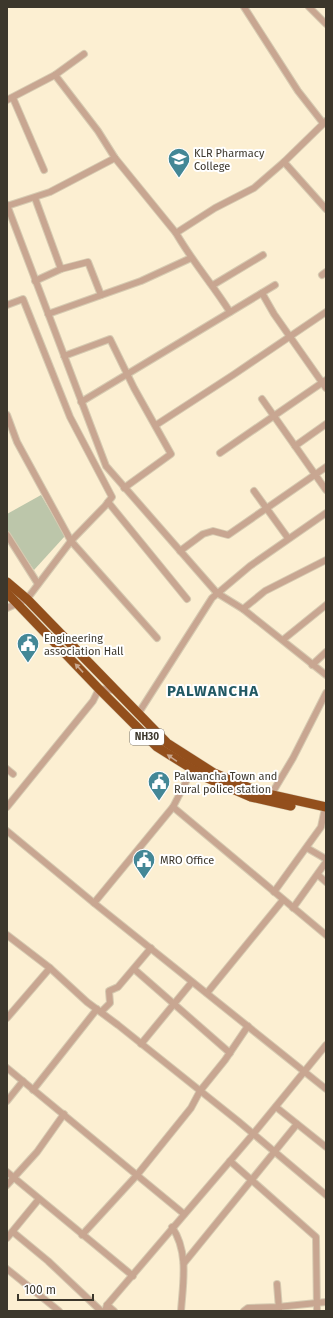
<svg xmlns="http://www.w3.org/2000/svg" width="333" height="1318" font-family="'Fira Sans',sans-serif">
  <rect width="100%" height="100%" fill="#fcefd2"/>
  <path fill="#bcc6aa" d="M41,495l24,41 -31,34 -27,-39v-17z"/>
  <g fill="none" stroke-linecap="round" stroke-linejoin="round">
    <g stroke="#d6cab1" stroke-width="8">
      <g id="minor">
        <path d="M244,7l54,84 25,32"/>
        <path d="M309,7l17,17"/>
        <path d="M55,75l43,56 17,27 61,75 39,-25 39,-20 30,-26"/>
        <path d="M13,98l31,72"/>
        <path d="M7,100l48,-25 29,-21"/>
        <path d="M326,121l-42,41 42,47"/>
        <path d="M35,198l26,71"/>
        <path d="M7,205l99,261 111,127 26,16 83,66"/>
        <path d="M7,206l43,-14 65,-34"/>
        <path d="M176,233c16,28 37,52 54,79"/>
        <path d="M322,275l4,-3"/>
        <path d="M35,281l26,-12 27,-7 13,33"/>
        <path d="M213,285l50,-30"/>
        <path d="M262,293l12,21 52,74"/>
        <path d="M7,305l16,-6 47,118 42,80 -7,9 -34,35 -44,58 -20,9"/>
        <path d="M48,314l93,-33 50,-23"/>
        <path d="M64,356l46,-17 24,49 37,66 -47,34"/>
        <path d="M262,399l64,91"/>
        <path d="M81,402l194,-117"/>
        <path d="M7,415l10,27 54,99 86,97"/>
        <path d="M156,425l77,-50 93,-63"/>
        <path d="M295,446l31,-22"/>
        <path d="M220,453l106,-73"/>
        <path d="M254,491l34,47"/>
        <path d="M108,502l79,97"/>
        <path d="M7,535l31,49"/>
        <path d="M180,551l23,-17 10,-3 15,4 98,-68"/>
        <path d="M243,609l22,-18 61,-31"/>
        <path d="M284,639l42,-34"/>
        <path d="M312,665l14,-13"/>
        <path d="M138,714l74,-116 38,-32 76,-53"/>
        <path d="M7,769l6,5"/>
        <path d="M271,795l22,-37 33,-65"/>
        <path d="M7,807l86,-106 6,-12 14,1"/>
        <path d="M173,807l153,128"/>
        <path d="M7,831l87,72 232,186"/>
        <path d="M307,848l19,11"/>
        <path d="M318,875l8,7"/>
        <path d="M274,892l47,-65 3,-14"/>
        <path d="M94,903l79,-96 19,-37 4,-1"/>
        <path d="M293,908l33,-46"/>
        <path d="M7,935l43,33 37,34 31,23 120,96 88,74"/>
        <path d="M134,969l96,84"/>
        <path d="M207,993l76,-93"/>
        <path d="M101,1012l9,-9 -1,-12 9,-4 33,-39"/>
        <path d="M7,1018l43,-50"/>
        <path d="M141,1044l51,-62"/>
        <path d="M7,1068l177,146"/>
        <path d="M33,1090l64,-81"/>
        <path d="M7,1101l16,-20"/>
        <path d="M276,1107l50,40"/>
        <path d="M230,1161l86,76 1,74"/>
        <path d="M7,1172l126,104"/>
        <path d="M7,1185l30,-33 27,-38"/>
        <path d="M172,1227c17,25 11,56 9,84"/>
        <path d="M13,1232l35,29 53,50"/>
        <path d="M82,1235l55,-60 54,-67 9,-17 25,-31 23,-34"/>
        <path d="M7,1238l32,-39"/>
        <path d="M184,1263l113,-139"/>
        <path d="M7,1269l52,42"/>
        <path d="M277,1284l2,25"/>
        <path d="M107,1305l7,6"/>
        <path d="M105,1311l2,-6 147,-172 72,-88"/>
        <path d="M244,1311l4,-3 30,-1 48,-5"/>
      </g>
    </g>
    <g stroke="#d6cab1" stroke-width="10">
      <g id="highway">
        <path d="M7,582l20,17 140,144 47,30 45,19 67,15"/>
        <path d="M7,593l92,96 58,58 48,30 46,20 40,9"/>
      </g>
    </g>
    <use href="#minor" stroke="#c8a691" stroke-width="6"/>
    <use href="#highway" stroke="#934f1c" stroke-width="9"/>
  </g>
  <defs><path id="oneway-solid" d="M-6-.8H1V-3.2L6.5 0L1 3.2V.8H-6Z"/></defs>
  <g fill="#c9a78e">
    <use href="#oneway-solid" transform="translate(79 668) rotate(-133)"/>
    <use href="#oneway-solid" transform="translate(172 758) rotate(-146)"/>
  </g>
  <defs>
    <g id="university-pin" transform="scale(1.15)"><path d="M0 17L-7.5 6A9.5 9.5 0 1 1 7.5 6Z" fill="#438796" stroke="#fff"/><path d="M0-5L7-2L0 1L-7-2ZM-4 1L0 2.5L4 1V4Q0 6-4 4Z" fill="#fff"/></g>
    <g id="civic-pin" transform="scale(1.15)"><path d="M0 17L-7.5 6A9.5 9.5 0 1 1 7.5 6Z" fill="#438796" stroke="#fff"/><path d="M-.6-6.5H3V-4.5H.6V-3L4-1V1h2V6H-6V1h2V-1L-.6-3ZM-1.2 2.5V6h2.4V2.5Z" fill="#fff"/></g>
  </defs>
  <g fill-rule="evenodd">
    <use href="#university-pin" x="179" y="159"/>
    <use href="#civic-pin" x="28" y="644"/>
    <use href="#civic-pin" x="159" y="782"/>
    <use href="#civic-pin" x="144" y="860"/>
  </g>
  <g text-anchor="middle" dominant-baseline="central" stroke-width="4" stroke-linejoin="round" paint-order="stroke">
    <rect fill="#fff" stroke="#76736b" stroke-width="1" x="130" y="729" width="34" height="16" rx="3"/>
    <g font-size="10" font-weight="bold" fill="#3c372c">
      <text x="147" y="737">NH30</text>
    </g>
    <g font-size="11" fill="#3c372c" stroke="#fff" text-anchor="start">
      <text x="194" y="153">KLR Pharmacy<tspan x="194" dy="13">College</tspan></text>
      <text x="44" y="638">Engineering<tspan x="44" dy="13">association Hall</tspan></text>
      <text x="174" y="776">Palwancha Town and<tspan x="174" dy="13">Rural police station</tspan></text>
      <text x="160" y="860">MRO Office</text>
    </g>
    <g font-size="15" font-weight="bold" letter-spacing="1" fill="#225964" stroke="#fff">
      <text x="213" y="691">PALWANCHA</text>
    </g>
  </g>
  <rect width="333" height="1318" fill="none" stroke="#3c372c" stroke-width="16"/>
  <path d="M18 1294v6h75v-6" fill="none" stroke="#3c372c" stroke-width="2"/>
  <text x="24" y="1294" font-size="12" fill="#3c372c" stroke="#ffffff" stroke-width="3" paint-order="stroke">100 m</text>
</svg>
